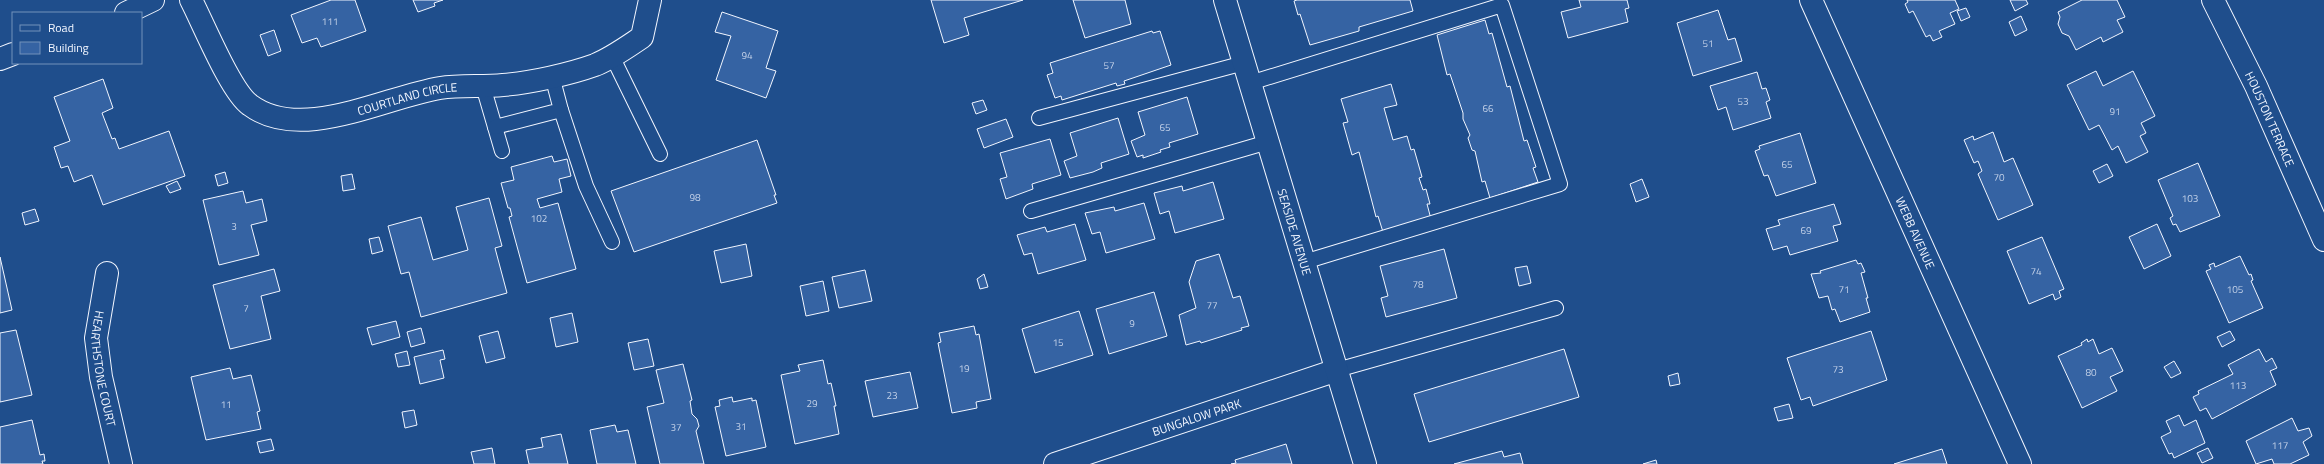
<svg xmlns="http://www.w3.org/2000/svg" width="2324" height="464" font-family="'Titillium Web',sans-serif">
  <rect width="100%" height="100%" fill="#1f4e8c"/>
  <g fill="#3563a3" stroke="#f2f6ff">
    <path d="M331,0h24l11,31 -45,16 -4,-9 -15,5 -11,-28z"/>
    <path d="M413,0h30l-9,3 1,3 -17,6z"/>
    <path d="M931,0h92l-59,18 5,17 -25,8z"/>
    <path d="M1073,0h52l6,24 -46,14z"/>
    <path d="M1297,0h113l3,11 -54,16v4l-49,14 -10,-31 -2,1 -4,-14z"/>
    <path d="M1579,0h48l2,8 -4,1 3,13 -60,16 -7,-26 20,-5z"/>
    <path d="M1907,0h48l4,9 -9,4 5,11 -16,7 3,6 -9,4 -3,-6 -4,2 -13,-26 -4,2 -4,-9 3,-2z"/>
    <path d="M2010,0h16l2,4 -13,7z"/>
    <path d="M2082,0h35l8,17 -8,3 6,12 -20,10 -2,-5 -25,13 -7,-14 -7,-3 -4,-9 2,-7 -2,-5z"/>
    <path d="M1966,8l4,9 -9,4 -4,-10z"/>
    <path d="M1718,10l10,30 7,-2 7,23 -49,15 -16,-53z"/>
    <path d="M722,12l56,19 -12,37 10,3 -10,27 -50,-18 15,-44 -16,-4z"/>
    <path d="M2021,16l6,14 -12,6 -6,-14z"/>
    <path d="M1485,20l4,14 3,-1 15,54 3,-1 14,55 3,-1 9,27 -3,1 5,14 -48,16 -5,-17 -3,1 -7,-31 -3,-1 -4,-12 2,-3 -7,-16v-6l-13,-39 -3,1 -10,-40z"/>
    <path d="M274,30l7,21 -13,5 -8,-21z"/>
    <path d="M1152,31l1,2 7,-2 11,34 -47,16 1,3 -8,2 -1,-3 -54,17 -1,-4 -6,2 -8,-23 6,-2 -3,-10z"/>
    <path d="M2096,71l7,15 30,-15 22,45 -14,7 5,10 -6,3 8,16 -22,11 -8,-17 -6,4 -13,-25 -10,5 -22,-45z"/>
    <path d="M1757,72l5,17 4,-1 4,12 -4,2 5,16 -38,12 -7,-23 -8,3 -8,-24z"/>
    <path d="M103,79l10,29 -11,5 10,26 3,-1 4,11 50,-18 16,45 -82,29 -11,-30 -18,7 -6,-16 -7,2 -7,-21 16,-6 -16,-44z"/>
    <path d="M1391,84l6,21 -13,3 9,32 14,-4 4,14 3,-1 8,28 -3,1 4,12 3,-1 4,15h-3l4,15 -48,13 -5,-16 -2,1 -17,-65 -7,3 -9,-32 5,-1 -7,-23z"/>
    <path d="M1187,97l11,37 -29,9 1,4 -10,3 1,2 -18,6v-3l-6,2 -6,-16 14,-6 -7,-23z"/>
    <path d="M983,100l4,10 -11,4 -4,-11z"/>
    <path d="M1118,118l11,36 -28,9 1,5 -9,4 -23,6 -6,-17 13,-5 -7,-23z"/>
    <path d="M1006,119l7,18 -29,11 -7,-19z"/>
    <path d="M1993,132l11,30 9,-4 20,47 -35,15 -20,-46 4,-3 -4,-10 -4,2 -10,-23 9,-4 1,4z"/>
    <path d="M1800,133l16,50 -40,13 -8,-21 -4,1 -9,-25 5,-2 -1,-3z"/>
    <path d="M1050,139l11,36 -29,9 1,5 -27,10 -6,-20 7,-2 -7,-24z"/>
    <path d="M757,140l19,55h-2l3,8 -143,49 -23,-61z"/>
    <path d="M552,156l2,6 13,-3 4,17 -12,3 3,13 -25,7 3,9 18,-5 18,66 -49,14 -18,-66 3,-1 -2,-8h-2l-7,-25 13,-3 -3,-13z"/>
    <path d="M2198,163l22,53 -40,16 -4,-8 -3,1 -3,-7 3,-2 -15,-36z"/>
    <path d="M2107,164l6,12 -14,7 -6,-12z"/>
    <path d="M225,172l3,11 -10,3 -3,-11z"/>
    <path d="M352,174l3,15 -12,2 -2,-15z"/>
    <path d="M1642,179l7,18 -13,5 -6,-18z"/>
    <path d="M177,181l4,8 -11,4 -4,-7z"/>
    <path d="M1213,182l11,37 -49,14 -6,-22 -9,3 -6,-21 28,-7 1,5z"/>
    <path d="M243,191l3,12 16,-4 5,22 -16,4 8,30 -40,10 -16,-65z"/>
    <path d="M489,198l13,48 -7,2 12,45 -86,24 -12,-45 -8,2 -13,-48 33,-9 12,43 35,-10 -12,-43z"/>
    <path d="M1144,203l11,36 -49,14 -6,-21 -8,2 -7,-21 29,-6 1,4z"/>
    <path d="M1834,204l7,20 -8,2 5,15 -48,14 -3,-9 -14,4 -7,-21 14,-4 -2,-5z"/>
    <path d="M35,209l4,12 -14,4 -3,-12z"/>
    <path d="M1075,224l11,36 -48,14 -6,-21 -8,2 -7,-20 28,-8 2,5z"/>
    <path d="M2157,224l14,32 -27,13 -15,-32z"/>
    <path d="M379,237l4,14 -11,3 -3,-15z"/>
    <path d="M2042,237l22,52 -5,2 2,6 -6,3 -2,-6 -24,10 -22,-53z"/>
    <path d="M746,244l6,32 -31,7 -7,-32z"/>
    <path d="M1444,249l13,49 -71,19 -5,-19 7,-2 -8,-30z"/>
    <path d="M1219,254l14,44 7,-2 9,30 -8,2 1,2 -41,13 -1,-2 -14,4 -7,-30 17,-7 -7,-26 7,-21z"/>
    <path d="M2240,256l9,19 2,-1 2,6 -2,1 12,27 -34,15 -23,-52 5,-2 -2,-4 5,-2 1,4z"/>
    <path d="M0,257l12,53 -12,3z"/>
    <path d="M1856,260l2,4 3,-1 4,9 -4,1 7,25h-2l4,14 -30,10 -5,-13 -3,1 -4,-14 -9,2 -8,-24 10,-1 -1,-2z"/>
    <path d="M1527,266l4,17 -12,3 -4,-18z"/>
    <path d="M274,269l6,22 -19,5 10,43 -41,10 -17,-64z"/>
    <path d="M865,270l7,31 -33,7 -7,-31z"/>
    <path d="M984,274l4,13 -8,2 -3,-10z"/>
    <path d="M823,281l6,30 -23,5 -6,-30z"/>
    <path d="M1154,292l13,44 -58,18 -13,-45z"/>
    <path d="M1079,311l14,44 -58,18 -13,-44z"/>
    <path d="M572,313l6,29 -22,5 -6,-29z"/>
    <path d="M396,321l4,16 -28,8 -5,-17z"/>
    <path d="M974,326l2,9 3,-1 12,65 -15,3 1,6 -25,5 -14,-70 3,-1 -2,-9z"/>
    <path d="M421,328l4,15 -14,4 -4,-15z"/>
    <path d="M16,330l16,65 -32,7v-69z"/>
    <path d="M498,331l7,27 -19,5 -7,-27z"/>
    <path d="M1871,331l16,49 -74,26 -3,-9 -9,3 -14,-42z"/>
    <path d="M2230,331l5,9 -13,7 -5,-10z"/>
    <path d="M648,339l6,27 -20,4 -6,-27z"/>
    <path d="M2087,339l1,3 5,-3 6,15 13,-6 11,23 -13,6 7,14 -35,17 -24,-52 24,-11 -1,-2z"/>
    <path d="M1564,349l15,48 -150,45 -15,-48z"/>
    <path d="M2259,349l7,13 6,-4 5,10 -7,3 6,14 -64,34 -6,-11 -6,3 -7,-14 6,-3 -1,-3 35,-17 -5,-9z"/>
    <path d="M443,350l2,9 -5,1 4,18 -24,6 -6,-27z"/>
    <path d="M407,351l3,14 -12,2 -3,-13z"/>
    <path d="M823,360l5,24 3,-1 5,23h-2l5,28 -44,10 -14,-69 19,-4 -2,-6z"/>
    <path d="M2174,361l7,12 -10,5 -7,-11z"/>
    <path d="M683,364l9,36 -2,1 2,13 5,5 2,7 -3,5 8,33h-44l-13,-57 17,-4 -8,-33z"/>
    <path d="M230,368l3,11 18,-4 9,36 -3,1 4,17 -55,11 -15,-63z"/>
    <path d="M910,372l8,36 -45,9 -8,-36z"/>
    <path d="M1678,373l2,11 -10,2 -2,-10z"/>
    <path d="M732,397l1,5 19,-4v3l4,-1 10,47 -40,9 -11,-49 5,-1 -1,-6z"/>
    <path d="M1789,404l4,14 -15,3 -4,-13z"/>
    <path d="M414,410l3,15 -12,3 -3,-16z"/>
    <path d="M2179,415l5,11 12,-6 9,23 -31,15 -2,-5 -3,1 -8,-17 10,-5 -5,-11z"/>
    <path d="M2292,418l6,13 11,-3 3,8 -9,6 6,13 -19,9h-16l-2,-5 -16,5 -10,-23z"/>
    <path d="M32,420l8,35 4,-1 1,7h-3l1,3h-43v-37z"/>
    <path d="M615,425l2,7 11,-2 8,34h-39l-7,-34z"/>
    <path d="M561,434l7,30h-39l-3,-14 17,-3 -2,-9z"/>
    <path d="M271,439l3,11 -14,3 -3,-11z"/>
    <path d="M1286,444l6,20h-61l5,-1 -1,-3z"/>
    <path d="M492,448l3,16h-21l-3,-12z"/>
    <path d="M2208,448l5,10 -11,5 -5,-10z"/>
    <path d="M1942,449l5,15h-53z"/>
    <path d="M1502,451l2,6 16,-4 3,11h-69z"/>
    <path d="M1656,460l1,4h-14z"/>
  </g>
  <g fill="none" stroke-linecap="round" stroke-linejoin="round">
    <g stroke="#f2f6ff" stroke-width="16">
      <g id="service">
        <path d="M612,56l48,98"/>
        <path d="M1250,83l252,-78 58,179 -256,78"/>
        <path d="M483,86l19,65"/>
        <path d="M561,110l25,76 26,56"/>
        <path d="M1039,118l205,-55"/>
        <path d="M495,127l66,-17 -9,-34"/>
        <path d="M1031,211l237,-69"/>
        <path d="M1337,370l219,-62"/>
      </g>
    </g>
    <g stroke="#f2f6ff" stroke-width="24">
      <g id="minor">
        <path id="s1" d="M191,0c12,23 40,92 59,105 51,38 135,-8 190,-17 20,-3 43,-1 63,-3 27,-2 67,-11 92,-20 17,-7 32,-18 47,-28l8,-37"/>
        <path id="s2" d="M1811,0l209,464"/>
        <path id="s3" d="M2213,0l43,86 68,154"/>
        <path d="M126,13l27,-13"/>
        <path d="M0,59l13,-5"/>
        <path id="s4" d="M107,273l-11,65 5,39 20,87"/>
        <path id="s5" d="M1055,464l282,-94"/>
      </g>
    </g>
    <g stroke="#f2f6ff" stroke-width="24">
      <g id="secondary">
        <path id="s6" d="M1225,0l140,464"/>
      </g>
    </g>
    <use href="#service" stroke="#1f4e8c" stroke-width="14"/>
    <use href="#minor" stroke="#1f4e8c" stroke-width="22"/>
    <use href="#secondary" stroke="#1f4e8c" stroke-width="22"/>
  </g>
  <g text-anchor="middle" dominant-baseline="central" stroke-width="3" stroke-linejoin="round" paint-order="stroke">
    <g font-size="10" fill="#c3d1e8">
      <text x="330" y="21">111</text>
      <text x="1708" y="43">51</text>
      <text x="747" y="55">94</text>
      <text x="1109" y="65">57</text>
      <text x="1743" y="101">53</text>
      <text x="1488" y="108">66</text>
      <text x="2115" y="111">91</text>
      <text x="1165" y="127">65</text>
      <text x="1787" y="164">65</text>
      <text x="1999" y="177">70</text>
      <text x="695" y="197">98</text>
      <text x="2190" y="198">103</text>
      <text x="539" y="218">102</text>
      <text x="234" y="226">3</text>
      <text x="1806" y="230">69</text>
      <text x="2036" y="271">74</text>
      <text x="1418" y="284">78</text>
      <text x="1844" y="289">71</text>
      <text x="2235" y="289">105</text>
      <text x="1212" y="305">77</text>
      <text x="246" y="308">7</text>
      <text x="1132" y="323">9</text>
      <text x="1058" y="342">15</text>
      <text x="964" y="368">19</text>
      <text x="1838" y="369">73</text>
      <text x="2091" y="372">80</text>
      <text x="2238" y="385">113</text>
      <text x="892" y="395">23</text>
      <text x="812" y="403">29</text>
      <text x="226" y="404">11</text>
      <text x="741" y="426">31</text>
      <text x="676" y="427">37</text>
      <text x="2280" y="445">117</text>
    </g>
    <g font-size="12" fill="#f2f6ff" stroke="#1f4e8c">
      <text stroke="none"><textPath href="#s1" startOffset="284">COURTLAND CIRCLE</textPath></text>
      <text stroke="none"><textPath href="#s3" startOffset="132">HOUSTON TERRACE</textPath></text>
      <text stroke="none"><textPath href="#s6" startOffset="242">SEASIDE AVENUE</textPath></text>
      <text stroke="none"><textPath href="#s2" startOffset="255">WEBB AVENUE</textPath></text>
      <text stroke="none"><textPath href="#s4" startOffset="97">HEARTHSTONE COURT</textPath></text>
      <text stroke="none"><textPath href="#s5" startOffset="149">BUNGALOW PARK</textPath></text>
    </g>
  </g>
  <rect x="12" y="12" width="130" height="52" fill="#1f4e8c" stroke="#7391ba"/>
  <rect x="20" y="25" width="20" height="6" fill="#1f4e8c" stroke="#7391ba"/>
  <text x="48" y="32" font-size="12" fill="#f2f6ff">Road</text>
  <rect x="20" y="42" width="20" height="12" fill="#3563a3" stroke="#7391ba"/>
  <text x="48" y="52" font-size="12" fill="#f2f6ff">Building</text>
</svg>
